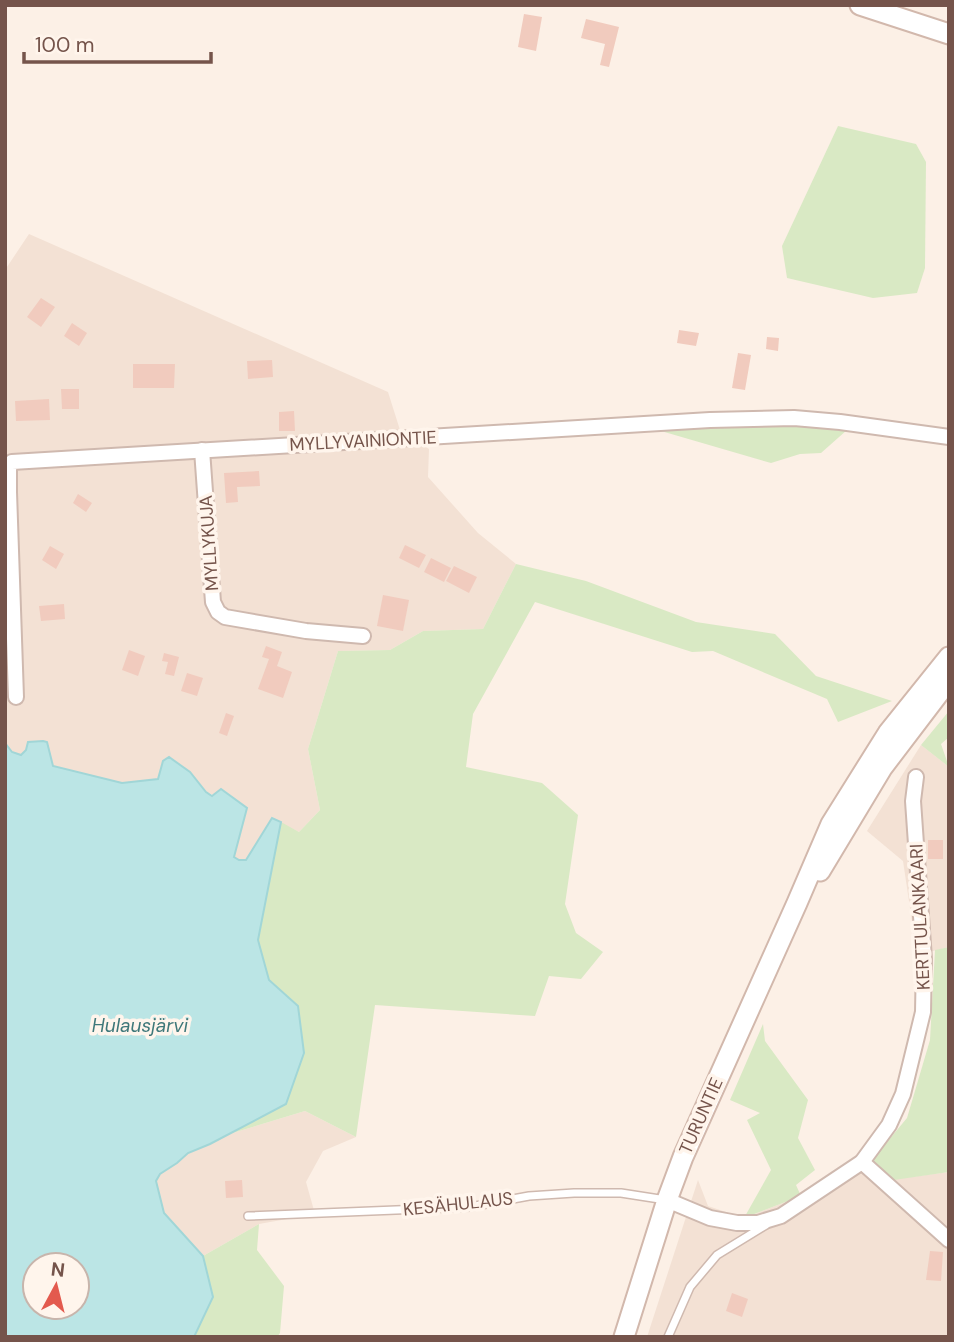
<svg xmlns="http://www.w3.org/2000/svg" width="954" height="1342" font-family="'DM Sans',sans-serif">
  <rect width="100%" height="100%" fill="#fcf0e6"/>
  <g fill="#f3e1d4">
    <path d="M29,234l359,158 12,38 29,19 -1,28 50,56 38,31 -33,65 -60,2 -33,19 -52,1 -30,98 12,61 -21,22 -27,-13 -26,41h-7l-5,-3 13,-49 -41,-16 -16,-20 -27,-11 -4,18 -37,4 -69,-17 -27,-16 -5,5 -9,-3 -7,-9v-473z"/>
    <path d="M921,745l28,22v180l-32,8 -14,-94 -36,-30z"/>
    <path d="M305,1111l51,26 -33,14 -17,31 9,32 -56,10 -56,32 -39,-43 -8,-32 4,-7 17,-11 11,-10 38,-18z"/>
    <path d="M847,1164l33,17 69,-9v165h-302l51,-157 10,26 36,12 57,-22z"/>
  </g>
  <g fill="#d9e9c4">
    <path d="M838,126l78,18 10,18 -1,106 -8,25 -44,5 -86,-20 -5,-32z"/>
    <path d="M760,425l46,1 41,4 -26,23 -21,1 -29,9 -110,-32 39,-5z"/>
    <path d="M516,564l70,17 110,41 79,12 41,42 76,25 -54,21 -11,-23 -114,-48 -21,1 -157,-50 -62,112 -7,53 76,16 36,32 -13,89 11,29 27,19 -22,27 -32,-3 -14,40 -160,-11 -19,132 -51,-26 -79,24 60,-31 12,-98 -29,-26 -11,-40 23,-118 18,10 21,-22 -12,-61 30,-98 52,-1 33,-19 60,-2z"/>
    <path d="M949,711v26l-8,7 8,23 -28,-22z"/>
    <path d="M949,947v225l-69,10 -18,-10 45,-54 23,-78 5,-90z"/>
    <path d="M763,1024l2,17 43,59 -10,38 17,32 -19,15 5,11 -57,22 27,-48 -24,-50 13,-7 -30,-13z"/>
    <path d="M259,1224l-2,26 27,36 -4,47 -3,4h-83l19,-40 -10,-41z"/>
  </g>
  <path fill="#bbe5e5" stroke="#a1d6d7" stroke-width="2" fill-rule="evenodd" d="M43,741l4,1 6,24 69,17 36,-4 5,-18 6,-4 21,15 16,20 6,4 9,-7 26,19 -13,49 5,3h7l26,-42 9,4 -23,118 11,40 29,26 6,47 -18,51 -76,40 -22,9 -11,10 -17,11 -4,7 8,32 39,43 10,41 -19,40h-189v-594l7,9 9,3 5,-5 2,-8zM35,1265h42v42h-42z"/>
  <g fill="#f1cbbe">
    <path d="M524,14l18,3 -6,34 -18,-4z"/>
    <path d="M586,19l33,8 -10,40 -9,-2 5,-21 -24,-6z"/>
    <path d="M41,298l14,9 -14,20 -14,-10z"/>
    <path d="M72,323l15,10 -8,13 -15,-10z"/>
    <path d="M679,330l20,3 -3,13 -19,-3z"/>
    <path d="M767,337l12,1 -1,13 -12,-2z"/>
    <path d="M738,353l13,2 -6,35 -13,-2z"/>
    <path d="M272,360l1,17 -25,2 -1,-18z"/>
    <path d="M133,364h42l-1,24h-41z"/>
    <path d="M61,389h18v20h-17z"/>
    <path d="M49,399l1,21 -34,1 -1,-20z"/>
    <path d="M294,411l1,20h-16v-19z"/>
    <path d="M259,471l1,15 -23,1 1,15 -12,1 -2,-30z"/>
    <path d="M78,494l14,9 -6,9 -13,-9z"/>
    <path d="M405,545l21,10 -7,13 -20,-10z"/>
    <path d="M50,546l14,8 -8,15 -14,-9z"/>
    <path d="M431,558l20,10 -7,14 -20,-10z"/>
    <path d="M454,566l23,11 -8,16 -23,-12z"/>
    <path d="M383,595l26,5 -6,31 -26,-5z"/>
    <path d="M64,604l1,15 -24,2 -2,-15z"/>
    <path d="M266,646l16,6 -5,14 15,6 -9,26 -25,-9 11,-30 -7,-2z"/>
    <path d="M129,650l16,6 -7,20 -16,-6z"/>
    <path d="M164,653l15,4 -5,19 -9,-2 3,-12 -6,-1z"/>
    <path d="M187,673l16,5 -6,18 -16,-5z"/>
    <path d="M226,713l8,3 -7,20 -8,-3z"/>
    <rect x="928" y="840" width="15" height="19"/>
    <path d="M242,1180l1,17 -17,1 -1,-17z"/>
    <path d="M930,1251l13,1 -2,29 -15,-1z"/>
    <path d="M732,1293l16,6 -6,18 -16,-6z"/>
  </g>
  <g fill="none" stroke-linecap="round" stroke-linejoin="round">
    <g stroke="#cfb9af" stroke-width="10">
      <g id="service">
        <path d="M248,1216l222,-9 59,-11 45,-3h47l45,7"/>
        <path d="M668,1337l22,-50 27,-32 49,-30"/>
      </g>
    </g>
    <g stroke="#cfb9af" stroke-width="18">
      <g id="minor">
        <path d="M202,450l11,152 5,10 7,5 81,14 57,5"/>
        <path d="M16,697l-7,-205v-24l3,-6 698,-42 84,-2 46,4 109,15"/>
        <path d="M862,1162l87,78"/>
        <path d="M667,1200l43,18 27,5h21l23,-7 81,-54 27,-37 14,-31 20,-82 1,-53 -11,-158 3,-24"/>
      </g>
    </g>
    <g stroke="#d2b8ac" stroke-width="23">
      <g id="secondary">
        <path d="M860,5l89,29"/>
        <path d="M820,871l62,-103 67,-88"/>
        <path d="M624,1337l43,-137 16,-43 114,-254 34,-79 57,-91 61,-76"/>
      </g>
    </g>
    <use href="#service" stroke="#fff" stroke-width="7"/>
    <use href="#minor" stroke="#fff" stroke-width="14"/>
    <use href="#secondary" stroke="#fff" stroke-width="19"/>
  </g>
  <g text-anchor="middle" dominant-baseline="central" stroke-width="7" stroke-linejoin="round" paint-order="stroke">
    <g font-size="18" fill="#75544b" stroke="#fff5ec">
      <text transform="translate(363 441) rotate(-3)">MYLLYVAINIONTIE</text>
      <text transform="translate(209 543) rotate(-94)">MYLLYKUJA</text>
      <text transform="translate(920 917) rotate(-93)">KERTTULANKAARI</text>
      <text transform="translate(701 1116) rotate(-66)">TURUNTIE</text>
      <text transform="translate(458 1204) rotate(-6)">KESÄHULAUS</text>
    </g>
    <g font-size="19" font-style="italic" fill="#3f787a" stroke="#fff5ec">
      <text x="140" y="1025">Hulausjärvi</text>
    </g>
  </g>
  <rect width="954" height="1342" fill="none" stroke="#75544b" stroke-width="14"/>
  <g transform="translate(56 1286) rotate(7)"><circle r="33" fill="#fff5ec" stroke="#c8b5ac" stroke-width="2"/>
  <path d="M0-5L12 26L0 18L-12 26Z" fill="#e35a4e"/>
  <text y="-10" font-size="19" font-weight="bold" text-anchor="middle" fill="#75544b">N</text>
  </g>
  <path d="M24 52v10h187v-10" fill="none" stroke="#75544b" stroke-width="3.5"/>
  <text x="35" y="52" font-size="21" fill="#75544b" stroke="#fff5ec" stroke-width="5" paint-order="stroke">100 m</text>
</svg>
